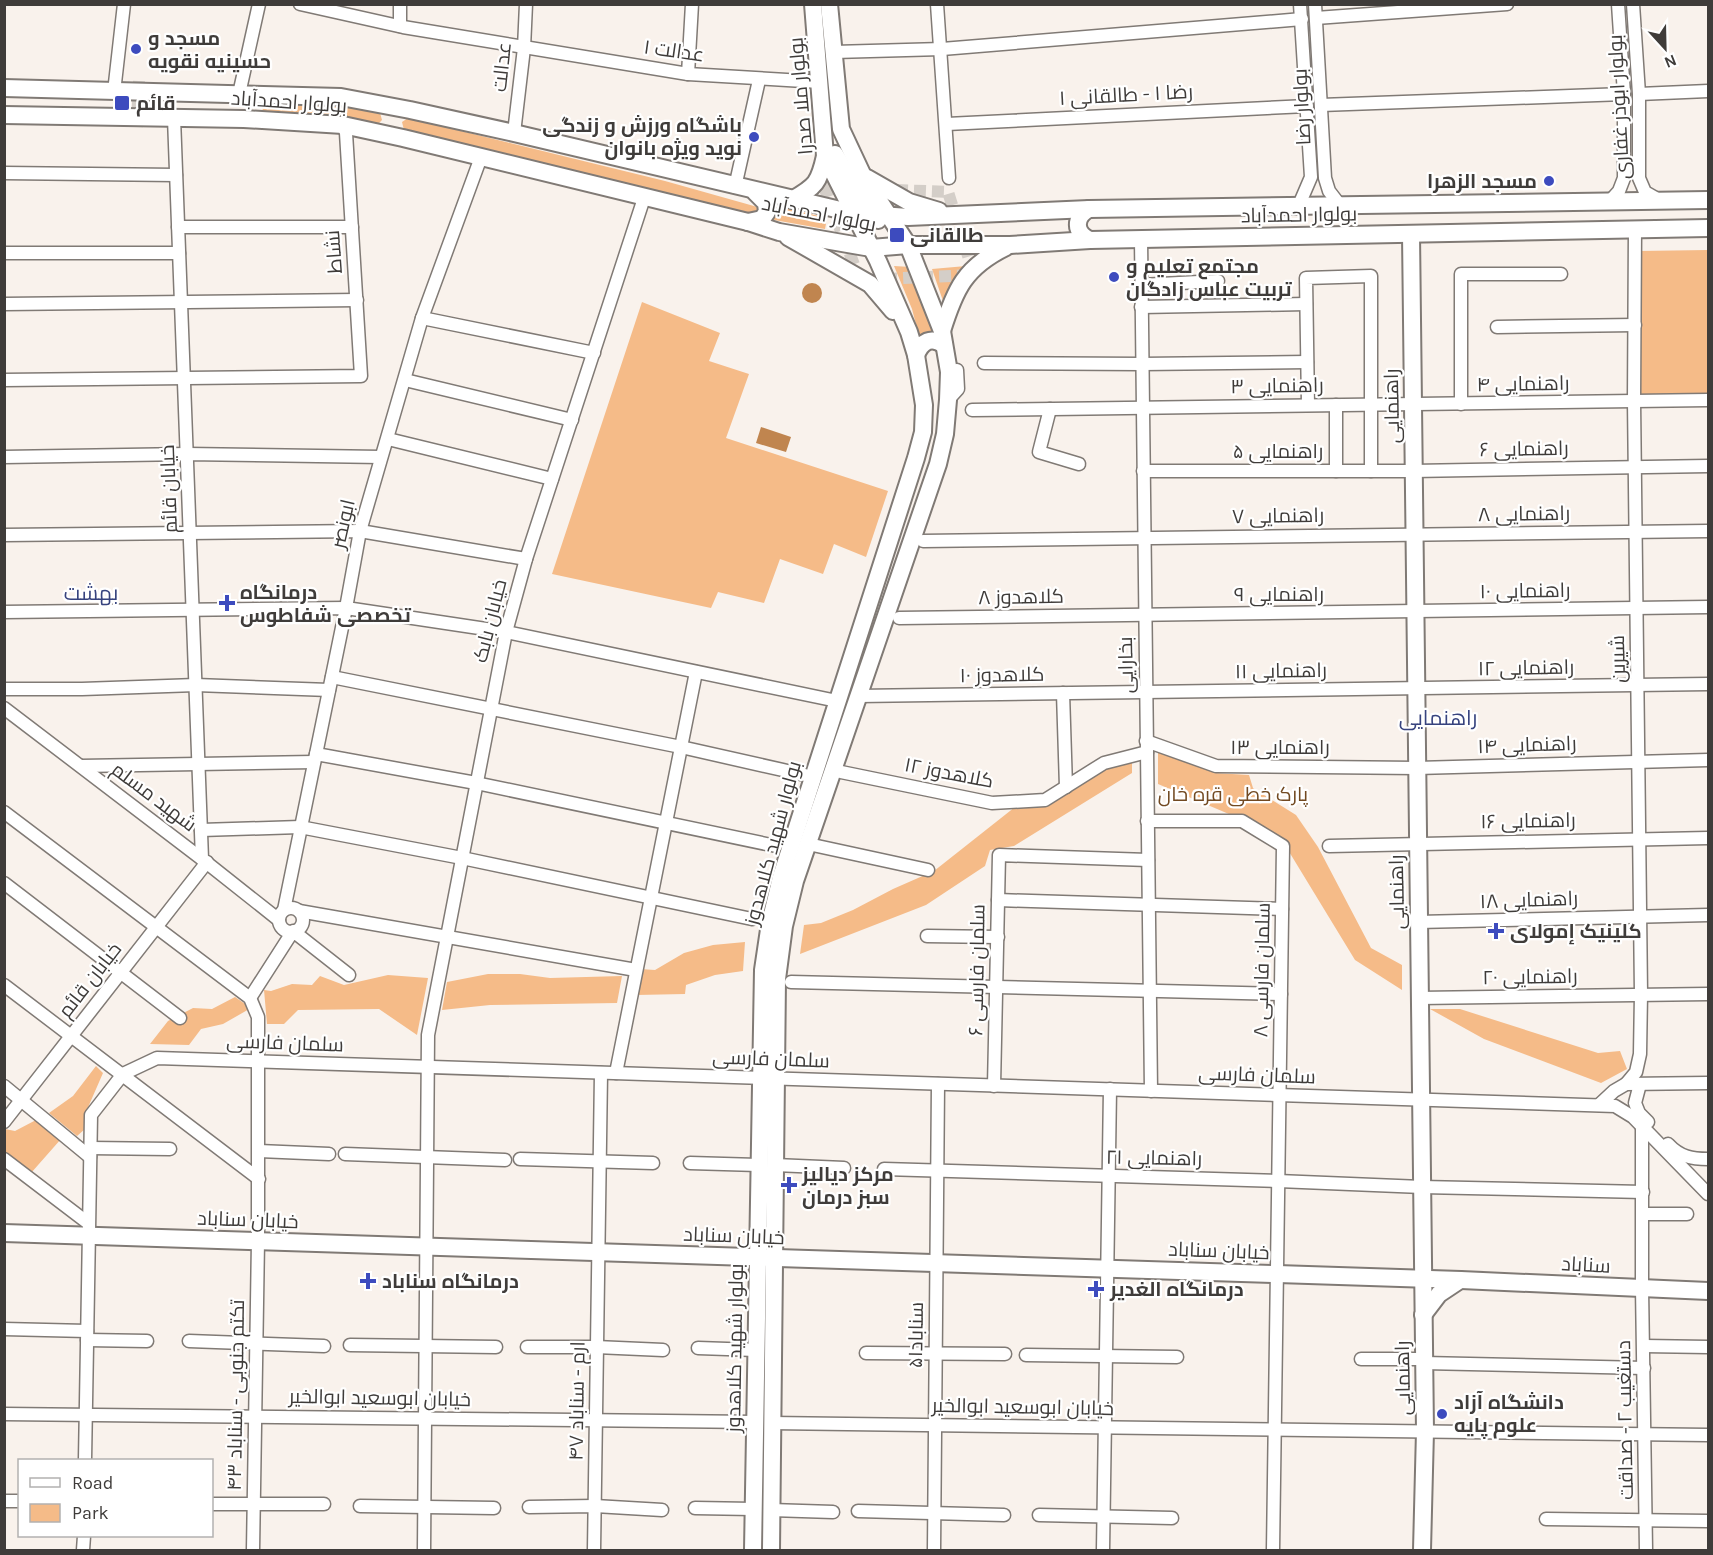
<svg xmlns="http://www.w3.org/2000/svg" width="1713" height="1555" font-family="Karla,Cairo,sans-serif">
  <rect width="100%" height="100%" fill="#f9f2ec"/>
  <g fill="#f5bb88">
    <path d="M262,102l81,3 37,8 2,7 -5,5 -35,-10 -79,-2z"/>
    <path d="M408,118l257,63 96,27 -4,6 -68,-13 -285,-71 -2,-8z"/>
    <path d="M770,204l57,14 -2,11 -51,-9 -3,-2z"/>
    <path d="M1708,250v147l-64,1 -6,-6v-141z"/>
    <path d="M894,266l17,1 25,64h-6l-10,9 -8,-31z"/>
    <path d="M966,266l-22,38 -12,-35z"/>
    <path d="M642,302l78,31 -11,28 40,13 -23,64 162,53 -22,66 -32,-13 -11,30 -43,-15 -16,44 -46,-11 -7,16 -159,-34z"/>
    <path d="M1158,752l31,10 26,11 34,2 4,13 43,27 22,32 53,101 31,17v25l-47,-30 -67,-110 -14,-17 -116,-49z"/>
    <path d="M1132,760v13l-118,73 -24,4 -5,16 -59,39 -126,49 4,-29 17,-2 32,-13 40,-21 41,-18 81,-64 87,-38z"/>
    <path d="M745,942l-2,29 -28,4 -29,10 -1,9 -49,1 4,-26 15,1 29,-17 29,-8z"/>
    <path d="M488,974h32l30,4 72,-2 -5,27 -127,2 -48,5 5,-28z"/>
    <path d="M388,975l40,3 -11,57 -38,-26 -81,1 -14,14h-17l-3,-34 7,1 21,-7 20,1 8,-9 24,9z"/>
    <path d="M235,997l16,11 -28,16 -22,5 -12,16 -39,-1 18,-23 25,-13 19,1z"/>
    <path d="M1430,1009h30l138,44 22,-2 7,18 -26,14 -117,-44z"/>
    <path d="M96,1066l7,7 -17,39 -1,17 -8,7 -28,-23 24,-17z"/>
    <path d="M36,1120l25,19 -30,34 -26,-19v-25l10,2z"/>
  </g>
  <g fill="#c0854f">
    <circle cx="812" cy="293" r="10"/>
    <path d="M761,427l30,10 -5,15 -30,-9z"/>
  </g>
  <g fill="none" stroke-linecap="round" stroke-linejoin="round">
    <g stroke="#d4cec8" stroke-width="12" stroke-dasharray="12 6" stroke-linecap="butt">
      <path d="M137,127l2,-46"/>
      <path d="M824,187l124,5 26,83 -114,5z"/>
    </g>
    <g stroke="#807a75" stroke-width="15">
      <g id="minor">
        <path d="M300,4l103,23 285,47 132,8"/>
        <path d="M937,4l12,174"/>
        <path d="M1315,4l10,174 4,13 10,13"/>
        <path d="M1633,4l6,90v84l6,14 14,8"/>
        <path d="M1316,18l191,-14"/>
        <path d="M400,26v-22"/>
        <path d="M834,52l108,-3 360,-30"/>
        <path d="M688,74l4,-70"/>
        <path d="M114,92l10,-88"/>
        <path d="M239,94l20,-90"/>
        <path d="M1639,94l69,-3"/>
        <path d="M1321,105l303,-11"/>
        <path d="M174,118l28,741"/>
        <path d="M947,124l360,-18"/>
        <path d="M514,133l10,-85 2,-44"/>
        <path d="M4,173l172,2"/>
        <path d="M735,187l24,-107"/>
        <path d="M1610,201l9,-10 5,-13v-84l-6,-90"/>
        <path d="M1299,205l12,-28 -11,-173"/>
        <path d="M178,227h174"/>
        <path d="M1141,239l10,852"/>
        <path d="M4,253h175"/>
        <path d="M1141,285l77,-4"/>
        <path d="M4,304l353,-4"/>
        <path d="M1141,307l165,-3"/>
        <path d="M422,318l172,35"/>
        <path d="M1497,327l138,-2"/>
        <path d="M984,363l158,1 165,-2"/>
        <path d="M4,380l357,-4 -15,-243 -3,-8"/>
        <path d="M405,380l167,40"/>
        <path d="M948,400l10,-11 -1,-19 -8,2"/>
        <path d="M1461,404v-130h100"/>
        <path d="M1308,405l-2,-127 65,-2v195"/>
        <path d="M1336,405v66"/>
        <path d="M1050,409l-11,43 40,12"/>
        <path d="M972,410l736,-10"/>
        <path d="M388,439l164,40"/>
        <path d="M4,457l183,-3 194,3"/>
        <path d="M1143,471h270l295,-5"/>
        <path d="M4,535l356,-4 166,28"/>
        <path d="M923,541l785,-10"/>
        <path d="M4,612l342,-4 160,24 331,69"/>
        <path d="M899,618l809,-11"/>
        <path d="M332,677l349,70 124,28"/>
        <path d="M4,689h78l114,-4 133,5"/>
        <path d="M1063,693l3,94"/>
        <path d="M858,696l850,-12"/>
        <path d="M4,708l198,151 77,61"/>
        <path d="M1146,741l70,25 201,2 291,-8"/>
        <path d="M316,754l160,29 300,63"/>
        <path d="M81,766l233,-4"/>
        <path d="M841,772l151,31 53,-3 59,-37 43,-11"/>
        <path d="M4,812l246,186 8,19v224l-5,309"/>
        <path d="M1147,821h95l41,25 -10,704"/>
        <path d="M201,830l99,-3 162,31 290,61"/>
        <path d="M808,844l120,26"/>
        <path d="M1329,846l379,-8"/>
        <path d="M4,883l176,135"/>
        <path d="M998,900l284,9"/>
        <circle cx="291" cy="920" r="12"/>
        <path d="M284,910l62,-302 14,-77 62,-213 59,-161"/>
        <path d="M299,911l337,59"/>
        <path d="M1418,922l290,-7"/>
        <path d="M927,936l71,1"/>
        <path d="M791,982l490,12"/>
        <path d="M4,985l255,194"/>
        <path d="M250,998l43,-67 56,44"/>
        <path d="M1419,998l289,-4"/>
        <path d="M616,1073l80,-401"/>
        <path d="M1626,1084l10,-12 4,-18 1,-60 -7,-593 1,-172"/>
        <path d="M1640,1084l-5,19 4,10 9,9"/>
        <path d="M4,1086l86,71"/>
        <path d="M994,1086l5,-231 149,5"/>
        <path d="M1599,1105l15,-14 12,-7 82,-1"/>
        <path d="M4,1122l203,-260"/>
        <path d="M1642,1127v161l4,262"/>
        <path d="M1668,1144c12,13 24,15 40,15"/>
        <path d="M90,1148l80,1"/>
        <path d="M259,1151l70,3"/>
        <path d="M345,1154l160,6"/>
        <path d="M4,1159l84,64"/>
        <path d="M520,1159l133,4"/>
        <path d="M690,1163l68,2"/>
        <path d="M775,1165l69,3"/>
        <path d="M884,1169l394,12 144,6 221,5"/>
        <path d="M1643,1214h44"/>
        <path d="M4,1329l83,2"/>
        <path d="M87,1340l60,1"/>
        <path d="M189,1341l135,5"/>
        <path d="M350,1345l146,2"/>
        <path d="M1644,1346l64,1"/>
        <path d="M527,1347h69l67,3"/>
        <path d="M698,1348l58,2"/>
        <path d="M866,1353l139,1"/>
        <path d="M1026,1355l151,2"/>
        <path d="M1361,1359h63"/>
        <path d="M1424,1363l220,5"/>
        <path d="M4,1414l751,8"/>
        <path d="M771,1423l937,12"/>
        <path d="M85,1460l6,-345 32,-41 34,-16 1458,48 18,11 75,77"/>
        <path d="M4,1501h16"/>
        <path d="M212,1504h112"/>
        <path d="M360,1506l134,2"/>
        <path d="M529,1507l66,-1 67,4"/>
        <path d="M695,1508l58,1"/>
        <path d="M771,1510l62,2"/>
        <path d="M858,1511l146,4"/>
        <path d="M1039,1515l133,3"/>
        <path d="M1546,1519l162,2"/>
        <path d="M83,1550l1,-14"/>
        <path d="M424,1550l4,-515 78,-403 20,-73 118,-361"/>
        <path d="M594,1550l7,-477"/>
        <path d="M934,1550l4,-466"/>
        <path d="M1103,1550l7,-461"/>
      </g>
    </g>
    <g stroke="#807a75" stroke-width="20">
      <g id="major">
        <path d="M4,88l337,9 69,13 104,23 339,80 55,4 181,-8 619,-9"/>
        <path d="M4,115l240,4 99,6 60,13 345,84 31,10 92,16 37,-3h102l80,-5 618,-12"/>
        <path d="M835,154l36,60 7,6"/>
        <path d="M867,178l42,24 30,9"/>
        <path d="M792,200c24,-14 27,-17 33,-44"/>
        <path d="M1089,209c-15,8 -15,24 1,31"/>
        <path d="M748,222l14,-3 5,-7 -1,-9 -11,-11"/>
        <path d="M1411,234l14,1197 -3,119"/>
        <path d="M788,237l82,47 23,27"/>
        <path d="M942,331c13,-42 23,-64 64,-84"/>
        <path d="M916,355c6,-14 15,-19 28,-10"/>
        <path d="M4,1233l1457,47 247,11"/>
        <path d="M1423,1315l16,-21 21,-14"/>
        <path d="M753,1550l10,-580 7,-47 11,-46 135,-419 7,-26 1,-27 -8,-50 -7,-23 -31,-71 -53,-105 -12,-152"/>
        <path d="M771,1550l6,-571 7,-53 11,-45 143,-417 7,-30 3,-34 1,-28 -7,-41 -34,-86 -45,-69 -22,-47 -12,-125"/>
      </g>
    </g>
    <use href="#minor" stroke="#fff" stroke-width="12"/>
    <use href="#major" stroke="#fff" stroke-width="16"/>
  </g>
  <g fill="#3d4bbe" stroke="#fff" stroke-width="2">
    <circle cx="136" cy="49" r="6"/>
    <rect x="114" y="95" width="16" height="16" rx="3"/>
    <circle cx="754" cy="137" r="6"/>
    <circle cx="1549" cy="181" r="6"/>
    <rect x="889" y="227" width="16" height="16" rx="3"/>
    <circle cx="1114" cy="277" r="6"/>
    <path d="M224 594h6v6h6v6h-6v6h-6v-6h-6v-6h6z"/>
    <path d="M1493 922h6v6h6v6h-6v6h-6v-6h-6v-6h6z"/>
    <path d="M786 1176h6v6h6v6h-6v6h-6v-6h-6v-6h6z"/>
    <path d="M365 1272h6v6h6v6h-6v6h-6v-6h-6v-6h6z"/>
    <path d="M1093 1280h6v6h6v6h-6v6h-6v-6h-6v-6h6z"/>
    <circle cx="1442" cy="1414" r="6"/>
  </g>
  <g text-anchor="middle" dominant-baseline="central" stroke-width="4.5" stroke-linejoin="round" paint-order="stroke">
    <g font-size="20" font-weight="bold" fill="#3f3c3a" stroke="#fff" text-anchor="start">
      <text x="148" y="38">مسجد و<tspan x="148" dy="23">حسینیه نقویه</tspan></text>
      <text x="136" y="103">قائم</text>
      <text x="742" y="125" text-anchor="end">باشگاه ورزش و زندگی<tspan x="742" dy="23">نوید ویژه بانوان</tspan></text>
      <text x="1537" y="181" text-anchor="end">مسجد الزهرا</text>
      <text x="910" y="235">طالقانی</text>
      <text x="1126" y="266">مجتمع تعلیم و<tspan x="1126" dy="23">تربیت عباس زادگان</tspan></text>
      <text x="240" y="592">درمانگاه<tspan x="240" dy="23">تخصصی شفاطوس</tspan></text>
      <text x="1510" y="931">کلینیک إمولای</text>
      <text x="802" y="1174">مرکز دیالیز<tspan x="802" dy="23">سبز درمان</tspan></text>
      <text x="382" y="1281">درمانگاه سناباد</text>
      <text x="1110" y="1289">درمانگاه الغدیر</text>
      <text x="1454" y="1402">دانشگاه آزاد<tspan x="1454" dy="23">علوم پایه</tspan></text>
    </g>
    <g font-size="20" fill="#3f3c3a" stroke="#fff">
      <text transform="translate(674 51) rotate(8)">عدالت ۱</text>
      <text transform="translate(502 67) rotate(-84)">عدالت</text>
      <text transform="translate(1126 95) rotate(-3)">رضا ۱ - طالقانی ۱</text>
      <text transform="translate(801 96) rotate(-95)">بولوار ملا صدرا</text>
      <text transform="translate(289 102) rotate(4)">بولوار احمدآباد</text>
      <text transform="translate(1302 107) rotate(-93)">بولوار رضا</text>
      <text transform="translate(1619 107) rotate(-93)">بولوار ابوذر غفاری</text>
      <text transform="translate(819 214) rotate(11)">بولوار احمدآباد</text>
      <text transform="translate(1299 215) rotate(-1)">بولوار احمدآباد</text>
      <text transform="translate(334 252) rotate(-94)">نشاط</text>
      <text transform="translate(1523 384) rotate(-1)">راهنمایی ۴</text>
      <text transform="translate(1277 386) rotate(-1)">راهنمایی ۳</text>
      <text transform="translate(1392 406) rotate(-91)">راهنمایی</text>
      <text transform="translate(1524 449) rotate(-1)">راهنمایی ۶</text>
      <text x="1278" y="451">راهنمایی ۵</text>
      <text transform="translate(169 489) rotate(-92)">خیابان قائم</text>
      <text transform="translate(1524 514) rotate(-1)">راهنمایی ۸</text>
      <text transform="translate(1278 516) rotate(-1)">راهنمایی ۷</text>
      <text transform="translate(343 524) rotate(-77)">ابونصر</text>
      <text transform="translate(1525 591) rotate(-1)">راهنمایی ۱۰</text>
      <text x="1279" y="594">راهنمایی ۹</text>
      <text transform="translate(1021 597) rotate(-1)">کلاهدوز ۸</text>
      <text transform="translate(490 621) rotate(-76)">خیابان بابک</text>
      <text transform="translate(1618 659) rotate(-91)">شیرین</text>
      <text transform="translate(1126 665) rotate(-91)">بخارایی</text>
      <text transform="translate(1526 668) rotate(-1)">راهنمایی ۱۲</text>
      <text transform="translate(1281 671) rotate(-1)">راهنمایی ۱۱</text>
      <text transform="translate(1002 675) rotate(-1)">کلاهدوز ۱۰</text>
      <text transform="translate(1527 745) rotate(-2)">راهنمایی ۱۴</text>
      <text x="1280" y="747">راهنمایی ۱۳</text>
      <text transform="translate(949 773) rotate(11)">کلاهدوز ۱۲</text>
      <text transform="translate(154 797) rotate(37)">شهید مسلم</text>
      <text transform="translate(1528 821) rotate(-1)">راهنمایی ۱۶</text>
      <text transform="translate(773 843) rotate(-75)">بولوار شهید کلاهدوز</text>
      <text transform="translate(1397 892) rotate(-91)">راهنمایی</text>
      <text transform="translate(1529 900) rotate(-2)">راهنمایی ۱۸</text>
      <text transform="translate(977 970) rotate(-89)">سلمان فارسی ۶</text>
      <text transform="translate(1262 970) rotate(-89)">سلمان فارسی ۸</text>
      <text transform="translate(1530 977) rotate(-1)">راهنمایی ۲۰</text>
      <text transform="translate(90 980) rotate(-52)">خیابان قائم</text>
      <text transform="translate(285 1043) rotate(2)">سلمان فارسی</text>
      <text transform="translate(771 1059) rotate(2)">سلمان فارسی</text>
      <text transform="translate(1257 1075) rotate(2)">سلمان فارسی</text>
      <text transform="translate(1154 1158) rotate(1)">راهنمایی ۲۱</text>
      <text transform="translate(248 1220) rotate(2)">خیابان سناباد</text>
      <text transform="translate(734 1236) rotate(2)">خیابان سناباد</text>
      <text transform="translate(1219 1251) rotate(2)">خیابان سناباد</text>
      <text transform="translate(1586 1265) rotate(3)">سناباد</text>
      <text transform="translate(916 1335) rotate(-89)">سناباد۵۱</text>
      <text transform="translate(735 1348) rotate(-89)">بولوار شهید کلاهدوز</text>
      <text transform="translate(1403 1378) rotate(-91)">راهنمایی</text>
      <text transform="translate(236 1395) rotate(-89)">تکتم جنوبی - سناباد ۴۳</text>
      <text transform="translate(380 1398) rotate(1)">خیابان ابوسعید ابوالخیر</text>
      <text transform="translate(577 1401) rotate(-89)">ارم - سناباد ۴۷</text>
      <text transform="translate(1023 1407) rotate(1)">خیابان ابوسعید ابوالخیر</text>
      <text transform="translate(1625 1420) rotate(-91)">دستغیب ۲ - صداقت</text>
    </g>
    <g font-size="20" fill="#724921" stroke="#fff">
      <text x="1233" y="794">پارک خطی قره خان</text>
    </g>
    <g font-size="21" fill="#37437e" stroke="#fff">
      <text x="91" y="593">بهشت</text>
      <text x="1438" y="718">راهنمایی</text>
    </g>
  </g>
  <rect width="1713" height="1555" fill="none" stroke="#3f3c3a" stroke-width="12"/>
  <rect x="18" y="1459" width="195" height="78" fill="#ffffff" stroke="#b2b1b0" stroke-width="1.5"/>
  <rect x="30" y="1478" width="30" height="9" fill="#ffffff" stroke="#b2b1b0" stroke-width="1.5"/>
  <text x="72" y="1489" font-size="18" fill="#3f3c3a">Road</text>
  <rect x="30" y="1504" width="30" height="18" fill="#f5bb88" stroke="#b2b1b0" stroke-width="1.5"/>
  <text x="72" y="1519" font-size="18" fill="#3f3c3a">Park</text>
  <g transform="translate(1665 48) rotate(158)" stroke="#ffffff" stroke-width="4.5" paint-order="stroke">
  <path d="M0-4.5L10 22L0 15L-10 22Z" fill="#3f3c3a"/>
  <text y="-9" font-size="16" font-weight="bold" text-anchor="middle" fill="#3f3c3a">N</text>
  </g>
</svg>
